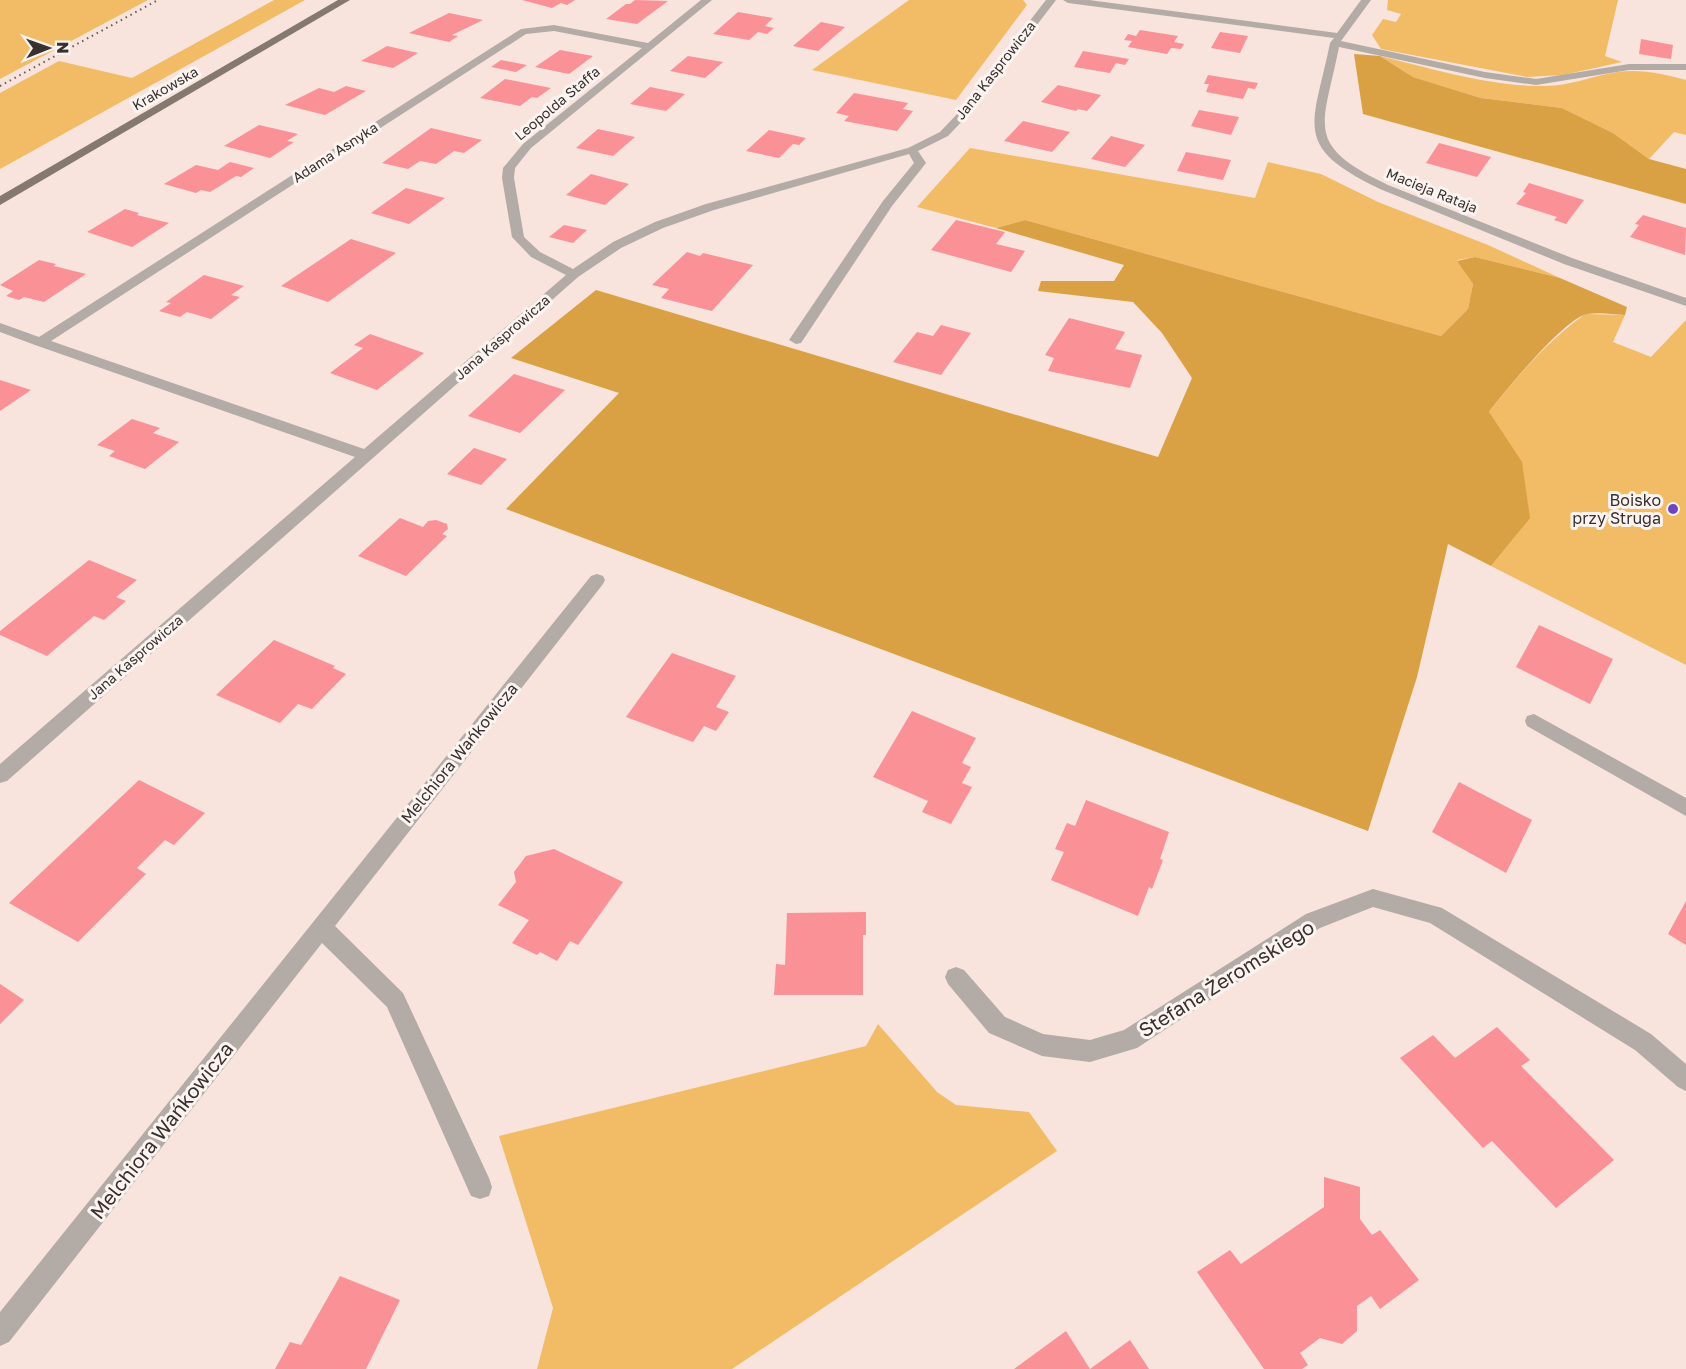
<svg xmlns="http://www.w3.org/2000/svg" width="1686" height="1369" font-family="'Golos Text',sans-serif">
  <rect width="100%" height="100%" fill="#f8e3dd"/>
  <g fill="#f2bc66">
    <path d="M0,0h148l-148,79z"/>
    <path d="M274,0h31l-305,169v-76l59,-32 73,17z"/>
    <path d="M909,0h114l4,5 -71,95 -144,-30z"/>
    <path d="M1388,0h230l-13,56 17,6 -59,13 -36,2 -146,-28 -9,-14 11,-16 13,3 5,-8 -14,-4z"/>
    <path d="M1380,56c53,13 111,31 166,30 25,0 48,-11 72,-14 24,-3 45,2 68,8v55l-12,-3 -25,27 -36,-26 -51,-25 -81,-10 -68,-21z"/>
    <path d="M970,148l285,50 13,-36 53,12 57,28 110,43 72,33 -85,-21 -18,3 16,24 -5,25 -27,27 -416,-116 -29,8 -79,-21z"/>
    <path d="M1585,314l40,1 -12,27 38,15 35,-37v345l-195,-99 25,-31 -27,-123c28,-36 59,-71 96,-98z"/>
    <path d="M878,1024l59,68 19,13 73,7 28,39 -325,218h-195l16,-61 -54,-172 367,-90z"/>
  </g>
  <g fill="#d9a143">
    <path d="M1354,54l26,2 33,21 68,21 81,10 51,25 36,26 37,10v35l-323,-90z"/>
    <path d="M1025,220l416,116 27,-27 5,-25 -16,-23 18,-4 85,21 67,29 -2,8c-12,-1 -26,-3 -38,-1 -22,4 -83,78 -98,98l33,50 8,56 -39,48 -43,-22 -31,133 -49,154 -862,-322 113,-116 -108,-35 85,-68 562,167 34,-79 -30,-45 -29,-31 -95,-11 3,-10h73l10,-16 -128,-37z"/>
  </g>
  <g fill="#fa9197">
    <path d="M522,0h53l-8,5 -6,-2 -9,5z"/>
    <path d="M635,0l33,1 -31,23 -31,-5 20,-15h4z"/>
    <path d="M738,12l35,6 -8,8 9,2 -7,6 -9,-2 -9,8 -36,-6z"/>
    <path d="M449,13l34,7 -31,15 6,1 -9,6 -40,-9z"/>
    <path d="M821,22l24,5 -27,24 -25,-5z"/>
    <path d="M1140,30l38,6 -4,6 10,2 -3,5 -10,-1 -4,6 -39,-7 4,-6 -8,-1 4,-6 8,2z"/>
    <path d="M1220,32l28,4 -8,17 -29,-5z"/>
    <path d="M1641,39l32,6 -2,14 -32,-5z"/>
    <path d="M387,46l31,7 -25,15 -32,-7z"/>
    <path d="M560,50l33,6 -24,18 -34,-7z"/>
    <path d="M1083,51l46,8 -4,6 -9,-2 -6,10 -36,-6z"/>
    <path d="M688,56l35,6 -18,16 -35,-7z"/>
    <path d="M501,60l26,5 -11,7 -25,-5z"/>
    <path d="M1208,75l50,8 -3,6 -7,-1 -5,11 -37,-7 3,-8h-5z"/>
    <path d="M505,79l46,9 -14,10 -5,-1 -12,9 -40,-8z"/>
    <path d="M1058,85l43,10 -14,16 -9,-2 -2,2 -35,-9z"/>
    <path d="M346,86l20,5 -41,24 -40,-10 34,-17 15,4z"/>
    <path d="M650,87l35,7 -19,17 -36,-7z"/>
    <path d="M854,93l54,10 -5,6 10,2 -16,20 -53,-10 5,-5 -13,-3z"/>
    <path d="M1199,110l40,7 -8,18 -40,-9z"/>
    <path d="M1023,121l47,11 -18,20 -48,-11z"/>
    <path d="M259,125l39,9 -11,7 7,1 -24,16 -46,-12z"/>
    <path d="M431,128l51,12 -18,13 -10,-2 -18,13 -16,-3 -12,8 -26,-6z"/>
    <path d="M598,129l37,8 -22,19 -37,-8z"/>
    <path d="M769,130l37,8 -7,7 -6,-1 -14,14 -33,-7z"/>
    <path d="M1111,136l34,9 -20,22 -34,-8z"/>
    <path d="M1439,143l52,14 -14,20 -51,-14z"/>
    <path d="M1186,152l45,8 -8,20 -46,-9z"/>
    <path d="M230,162l24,6 -13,9 -5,-1 -26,16 -9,-2 -5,3 -32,-9 32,-19 22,5z"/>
    <path d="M591,174l38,10 -24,21 -39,-10z"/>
    <path d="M1529,183l55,17 -18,24 -12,-4 3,-3 -41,-13 10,-11 -3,-1z"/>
    <path d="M406,188l39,10 -36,26 -38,-11z"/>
    <path d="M125,209l14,4 -2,2 32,8 -37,24 -45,-15z"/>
    <path d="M1643,215l43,13 -1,27 -55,-18 9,-12 -4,-1z"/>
    <path d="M956,220l49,12 -9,12 29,7 -14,21 -80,-22z"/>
    <path d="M564,225l23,5 -14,13 -24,-6z"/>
    <path d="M351,239l45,14 -68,49 -47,-16z"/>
    <path d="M687,252l13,4 3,-3 50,12 -41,46 -51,-13 8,-9 -17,-4z"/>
    <path d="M39,260l17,4 -2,2 32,8 -42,28 -20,-5 -5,3 -13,-4 7,-5 -13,-6z"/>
    <path d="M204,275l40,11 -13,9 9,2 -29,22 -24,-7 -7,5 -21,-6 12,-8 -5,-1z"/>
    <path d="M1069,318l56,14 -10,17 27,6 -12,33 -82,-17 6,-13 -9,-3z"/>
    <path d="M941,325l30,8 -30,42 -48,-13 24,-30 16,4z"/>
    <path d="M370,334l54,19 -47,37 -47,-17 33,-25 -9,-3z"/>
    <path d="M514,374l51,16 -45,43 -52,-17z"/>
    <path d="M0,380l31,10 -31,21z"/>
    <path d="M132,419l28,9 -7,5 26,9 -34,27 -36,-13 6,-5 -18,-6z"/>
    <path d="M474,448l33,11 -26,26 -34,-11z"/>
    <path d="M400,518l23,9 5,-6 8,-1 11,4 1,5 -6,5 5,2 -41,40 -48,-20z"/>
    <path d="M89,560l48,20 -21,17 10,4 -22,19 -10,-4 -47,40 -47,-21v-4z"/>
    <path d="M1539,625l74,34 -23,45 -74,-37z"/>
    <path d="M274,640l61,26 -2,2 13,6 -34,35 -14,-5 -18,19 -64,-28z"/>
    <path d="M672,653l64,23 -20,31 13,5 -13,19 -12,-5 -11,16 -67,-25z"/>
    <path d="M912,711l64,27 -14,25 9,4 -9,16 10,4 -21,37 -29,-12 6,-11 -55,-24z"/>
    <path d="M139,780l66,33 -31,32 -9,-5 -28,28 9,6 -68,68 -69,-39z"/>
    <path d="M1459,782l73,38 -26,53 -74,-41z"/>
    <path d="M1086,800l83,32 -9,27 3,1 -11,29 -3,-2 -11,29 -87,-36 13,-28 -9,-3 12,-26 8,3z"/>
    <path d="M554,849l69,33 -45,63 -8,-4 -13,20 -17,-9 -3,3 -25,-12 17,-23 -31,-15 18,-23 -2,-10 12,-16z"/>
    <path d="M1686,901v44l-18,-11z"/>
    <path d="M866,912v23h-3v60h-89l2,-31 9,1 2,-52z"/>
    <path d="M0,984l24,16 -24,24z"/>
    <path d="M1497,1027l33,33 -9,6 93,94 -58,48 -64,-67 -9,7 -83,-90 33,-23 22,23z"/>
    <path d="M1324,1177l36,10v32l12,16 8,-5 39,50 -39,29 -9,-13 -14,10v25l-15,13 -22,-6 -20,15 8,12 -6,4h-38l-67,-97 33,-22 11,14 83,-57z"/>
    <path d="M340,1276l60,24 -34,69h-91l15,-27 11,3z"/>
    <path d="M1066,1331l24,38 40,-29 19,29h-135z"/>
  </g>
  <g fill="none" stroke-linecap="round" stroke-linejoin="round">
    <g fill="#b2aba6" fill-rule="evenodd">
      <path d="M701,0h11l-181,148 -16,20 -1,10 10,59 16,15 33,17 40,-27 42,-20 51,-18 202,-56 32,-16 19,-20 87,-112h10l-89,116 -19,20 -30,15 8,12 -34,43 -91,137 -5,1 -7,-4 94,-139 31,-38 -5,-9 -195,56 -51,18 -42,20 -43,29 -571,504 -7,2v-19l355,-307 -320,-112 -35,-13v-9l39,14 482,-308 33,-4 94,18zM554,31l88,17 -119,96 -20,24 -1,10 10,59 19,20 35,18 -202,174 -313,-108 475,-307z"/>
      <path d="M1063,0h26l248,33 24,-33h10l-30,41 144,31 51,7 93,-15h57v6h-57l-93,15 -51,-7 -146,-31c-16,81 -36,97 49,138l184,73 114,40v8l-122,-42 -184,-75c-89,-43 -67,-62 -50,-146l4,-5 -266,-35z"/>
      <path d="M597,574l6,2 2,4 -2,4 -268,342 68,67 86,185 3,9 -3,9 -9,3 -9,-3 -84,-189 -65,-64 -313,399 -9,4v-34l591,-736z"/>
      <path d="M1534,714l152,84v18l-159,-90 -2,-5 2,-5z"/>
      <path d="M1373,889l69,19 209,126 35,30v27l-8,-4 -43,-37 -205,-127 -57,-16 -53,21 -183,120 -47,14 -48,-6 -53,-23 -41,-49 -3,-7 3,-7 8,-3 8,3 41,47 38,17 47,6 34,-10 182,-116z"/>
    </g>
    <path fill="#84786f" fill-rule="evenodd" d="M338,0h12l-350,205v-9z"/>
    <path stroke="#665b58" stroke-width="2" stroke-dasharray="1.5 4" stroke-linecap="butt" d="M0,86l158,-86"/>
  </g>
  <circle fill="#6e45be" stroke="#fcf4f1" stroke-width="2" cx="1673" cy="509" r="6"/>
  <g text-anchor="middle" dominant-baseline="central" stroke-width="6" stroke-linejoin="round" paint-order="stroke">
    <g font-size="14" fill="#39312f" stroke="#fcf4f1">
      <text transform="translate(995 70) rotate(-52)">Jana Kasprowicza</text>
      <text transform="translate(165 88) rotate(-30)">Krakowska</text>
      <text transform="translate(557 103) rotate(-40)">Leopolda Staffa</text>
      <text transform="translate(335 152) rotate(-33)">Adama Asnyka</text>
      <text transform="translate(1432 190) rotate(22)">Macieja Rataja</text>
      <text transform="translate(502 337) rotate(-41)">Jana Kasprowicza</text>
      <text transform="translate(135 657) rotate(-41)">Jana Kasprowicza</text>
    </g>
    <g font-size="16" fill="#39312f" stroke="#fcf4f1" text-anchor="end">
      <text x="1661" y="500">Boisko<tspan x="1661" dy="18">przy Struga</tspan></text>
    </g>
    <g font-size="16" fill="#39312f" stroke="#fcf4f1">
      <text transform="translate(459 753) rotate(-51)">Melchiora Wańkowicza</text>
    </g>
    <g font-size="20" fill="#39312f" stroke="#fcf4f1">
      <text transform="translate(1226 978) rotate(-32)">Stefana Żeromskiego</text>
      <text transform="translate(161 1130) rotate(-52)">Melchiora Wańkowicza</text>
    </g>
  </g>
  <g transform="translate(48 48) rotate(89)" stroke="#fcf4f1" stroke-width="4.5" paint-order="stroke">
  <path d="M0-4.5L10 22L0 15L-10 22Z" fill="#39312f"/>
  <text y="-9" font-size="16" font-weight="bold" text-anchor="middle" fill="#39312f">N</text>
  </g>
</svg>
